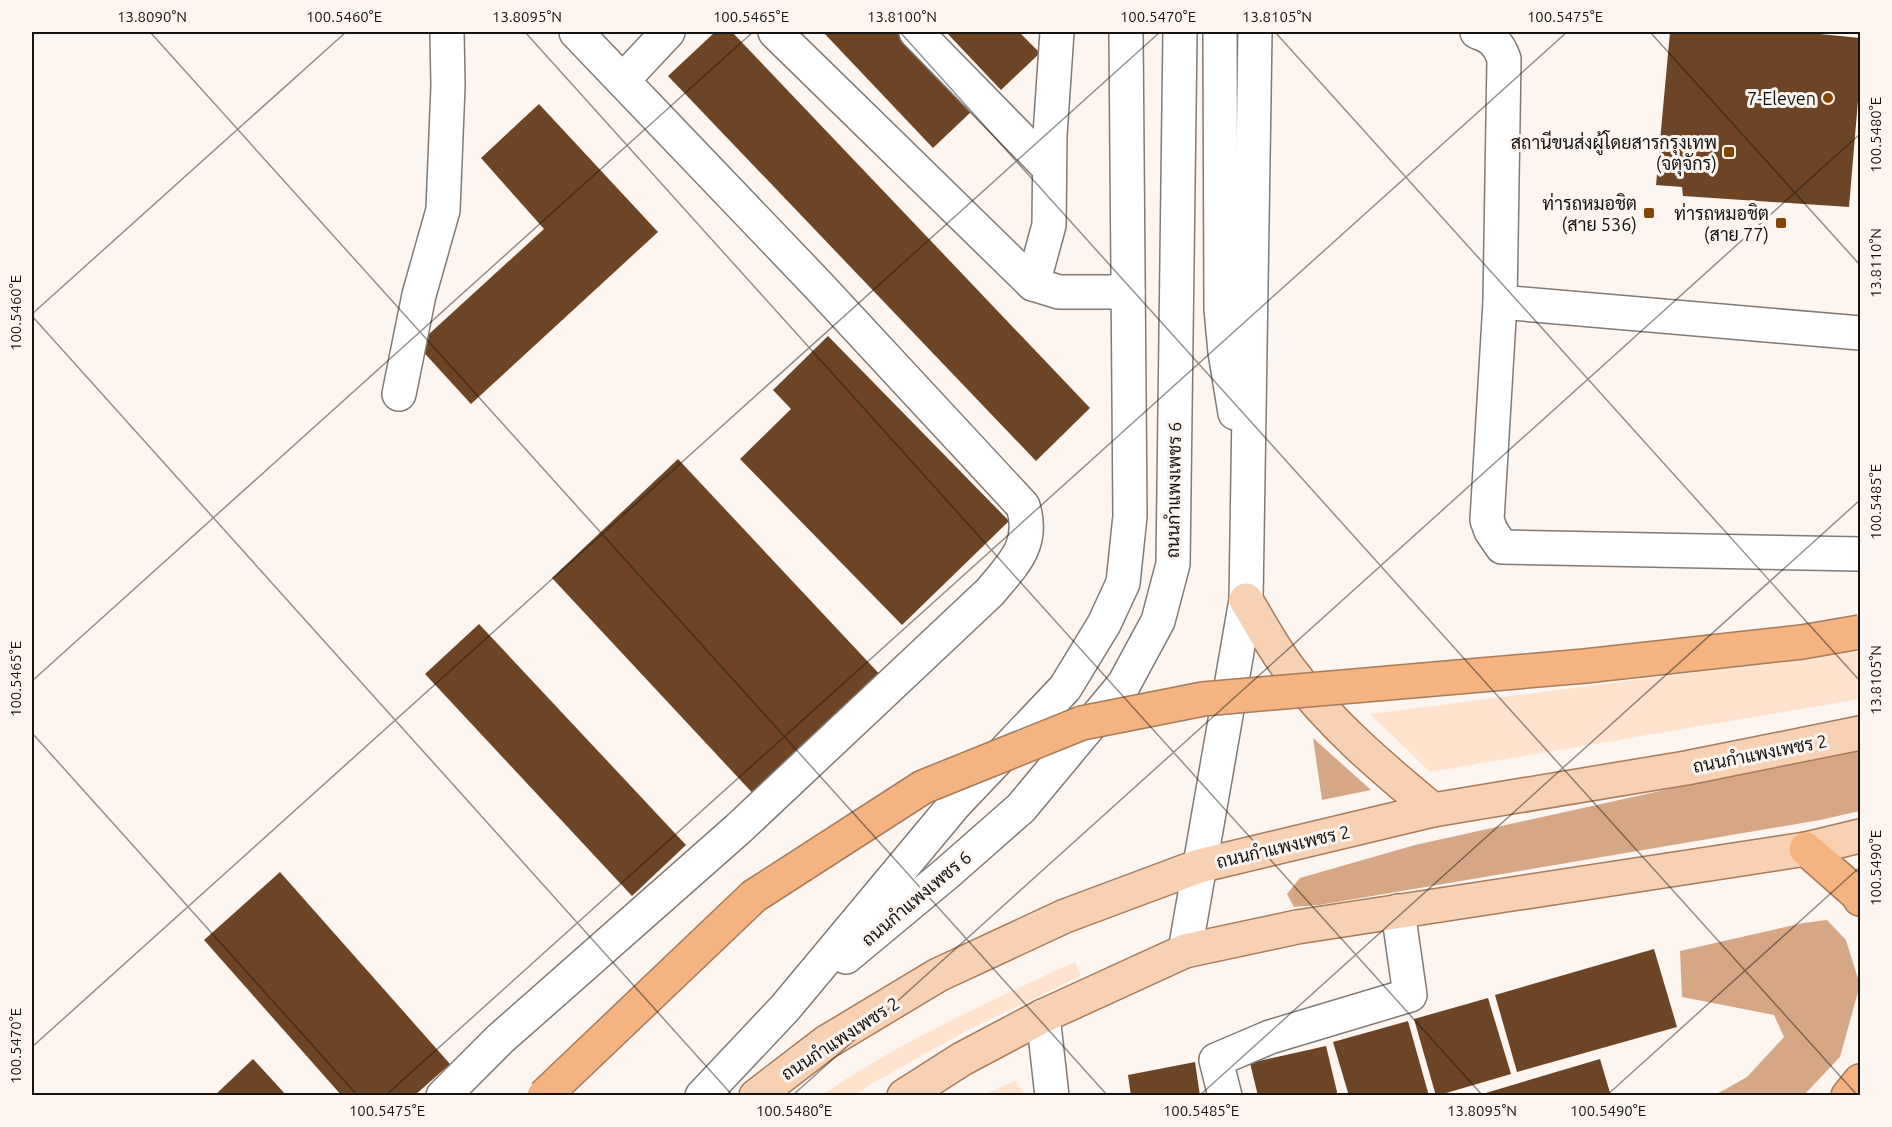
<svg xmlns="http://www.w3.org/2000/svg" width="1892" height="1127" font-family="Ubuntu,Sarabun,sans-serif">
  <rect width="100%" height="100%" fill="#fdf5ef"/>
  <g fill="#ffe3ce">
    <path d="M1860,651v48l-430,73 -60,-58z"/>
    <path d="M1075,962l6,14 -111,53 -99,55 -15,11h-34c79,-54 166,-93 253,-133z"/>
    <path d="M1015,1081l10,14h-42z"/>
  </g>
  <g fill="#d6a784">
    <path d="M1313,738l58,52 -49,10z"/>
    <path d="M1860,747v64l-40,9 -501,85 -25,2 -7,-13 13,-16 115,-33z"/>
    <path d="M1827,920l19,20 14,45 -20,72 -36,38h-89l32,-18 37,-40 -10,-22 -92,-18 -2,-46 123,-28z"/>
  </g>
  <g fill="#6e4524">
    <path d="M715,32h17l358,376 -54,53 -368,-385z"/>
    <path d="M823,32h73l76,79 -39,37z"/>
    <path d="M946,32h73l21,21 -39,37z"/>
    <path d="M1670,32h130l60,6v39l-11,130 -166,-11 -1,-9 -26,-2z"/>
    <path d="M539,104l119,128 -187,172 -54,-59 127,-116 -63,-71z"/>
    <path d="M828,336l181,185 -107,104 -162,-166 51,-50 -18,-19z"/>
    <path d="M678,459l208,222 -127,119 -207,-222z"/>
    <path d="M479,624l207,221 -54,51 -207,-222z"/>
    <path d="M280,872l170,192 -36,32h-72l-138,-156z"/>
    <path d="M1654,949l23,78 -160,45 -22,-77z"/>
    <path d="M1488,998l23,76 -75,22 -22,-77z"/>
    <path d="M1408,1021l21,75h-80l-16,-54z"/>
    <path d="M1326,1046l12,50h-80l-8,-33z"/>
    <path d="M253,1059l34,37h-73z"/>
    <path d="M1600,1059l11,37h-132v-1z"/>
    <path d="M1195,1062l5,34h-69l-3,-21z"/>
  </g>
  <g fill="none" stroke-linecap="round" stroke-linejoin="round">
    <g stroke="#817a75" stroke-width="36">
      <g id="minor">
        <path d="M775,32l258,252 26,8h69"/>
        <path d="M916,32l133,136"/>
        <path d="M1220,32l1,277 4,43 10,61"/>
        <path d="M1477,32c15,4 22,13 27,27l-4,243 -13,218 4,11 11,16 358,7"/>
        <path d="M623,80l45,-48"/>
        <path d="M1033,284l16,-59 1,-90 7,-103"/>
        <path d="M1500,302l360,31"/>
        <path d="M399,394l20,-99 24,-85 5,-124 -1,-54"/>
        <path d="M1185,951l61,-351 9,-568"/>
        <path d="M846,957l101,-84 74,-65 103,-124 34,-63 15,-57 7,-532"/>
        <path d="M1043,1016l9,80"/>
        <path d="M443,1096l57,-57 238,-210 252,-237c23,-28 45,-47 33,-86l-206,-222 -241,-252"/>
        <path d="M702,1096l83,-88 170,-204 110,-116 39,-64 19,-41 7,-67 -4,-484"/>
        <path d="M1225,1096l-9,-36 54,-23 140,-42 -12,-84"/>
      </g>
    </g>
    <g stroke="#a67b59" stroke-width="36">
      <g id="major">
        <path d="M1246,600c14,23 27,48 44,70 40,54 91,97 143,140"/>
        <path d="M756,1096l69,-53 113,-68 127,-59 134,-50 234,-56 253,-42 174,-35"/>
        <path d="M904,1096l58,-37 81,-43 142,-65 112,-24 509,-78 54,-13"/>
      </g>
    </g>
    <g stroke="#a67b59" stroke-width="36">
      <g id="highway">
        <path d="M1806,849l51,45 3,5"/>
        <path d="M1848,1096l12,-15"/>
      </g>
    </g>
    <use href="#minor" stroke="#fff" stroke-width="33"/>
    <use href="#major" stroke="#f8d1b3" stroke-width="33"/>
    <use href="#highway" stroke="#f4b380" stroke-width="33"/>
    <g stroke="#a67b59" stroke-width="36" stroke-linecap="butt">
      <path id="highway-bridge" d="M544,1096l210,-200 169,-109 159,-64 121,-24 382,-33 217,-24 58,-10"/>
    </g>
    <use href="#highway-bridge" stroke="#f4b380" stroke-width="33"/>
  </g>
  <path fill="none" stroke="#151311" stroke-width="1.5" stroke-opacity="0.45" d="M150,32l958,1064M525,32l958,1064M900,32l958,1064M1275,32l585,649M1650,32l210,233M32,314l314,-282M32,316l701,780M32,681l721,-649M32,733l326,363M32,1047l1128,-1015M385,1096l1182,-1064M792,1096l1068,-962M1199,1096l661,-596M1606,1096l254,-229"/>
  <g fill="#824503" stroke="#fdf5ef" stroke-width="2">
    <circle cx="1828" cy="98" r="6"/>
    <rect x="1723" y="146" width="12" height="12" rx="3"/>
    <rect x="1643" y="207" width="12" height="12" rx="3"/>
    <rect x="1775" y="217" width="12" height="12" rx="3"/>
  </g>
  <g text-anchor="middle" dominant-baseline="central" stroke-width="6" stroke-linejoin="round" paint-order="stroke">
    <g font-size="18" fill="#151311" stroke="#fdf5ef" text-anchor="end">
      <text x="1816" y="98">7-Eleven</text>
      <text x="1717" y="142">สถานีขนส่งผู้โดยสารกรุงเทพ<tspan x="1717" dy="21">(จตุจักร)</tspan></text>
      <text x="1637" y="203">ท่ารถหมอชิต<tspan x="1637" dy="21">(สาย 536)</tspan></text>
      <text x="1769" y="213">ท่ารถหมอชิต<tspan x="1769" dy="21">(สาย 77)</tspan></text>
    </g>
    <g font-size="18" fill="#151311" stroke="#fdf5ef">
      <text transform="translate(1173 490) rotate(-89)">ถนนกำแพงเพชร 6</text>
      <text transform="translate(1760 753) rotate(-11)">ถนนกำแพงเพชร 2</text>
      <text transform="translate(1283 846) rotate(-13)">ถนนกำแพงเพชร 2</text>
      <text transform="translate(916 898) rotate(-40)">ถนนกำแพงเพชร 6</text>
      <text transform="translate(840 1038) rotate(-33)">ถนนกำแพงเพชร 2</text>
    </g>
  </g>
  <rect width="1892" height="1127" fill="none" stroke="#fdf5ef" stroke-width="66"/>
  <rect x="33" y="33" width="1826" height="1061" fill="none" stroke="#151311" stroke-width="2"/>
  <g font-size="15" text-anchor="middle" fill="#151311">
    <text x="152" y="22">13.8090°N</text>
    <text x="344" y="22">100.5460°E</text>
    <text x="527" y="22">13.8095°N</text>
    <text x="751" y="22">100.5465°E</text>
    <text x="902" y="22">13.8100°N</text>
    <text x="1158" y="22">100.5470°E</text>
    <text x="1277" y="22">13.8105°N</text>
    <text x="1565" y="22">100.5475°E</text>
    <text transform="translate(1876 135) rotate(-90)" y="5">100.5480°E</text>
    <text transform="translate(1876 263) rotate(-90)" y="5">13.8110°N</text>
    <text transform="translate(16 313) rotate(-90)" y="5">100.5460°E</text>
    <text transform="translate(1876 502) rotate(-90)" y="5">100.5485°E</text>
    <text transform="translate(16 679) rotate(-90)" y="5">100.5465°E</text>
    <text transform="translate(1876 680) rotate(-90)" y="5">13.8105°N</text>
    <text transform="translate(1876 868) rotate(-90)" y="5">100.5490°E</text>
    <text transform="translate(16 1046) rotate(-90)" y="5">100.5470°E</text>
    <text x="387" y="1116">100.5475°E</text>
    <text x="794" y="1116">100.5480°E</text>
    <text x="1201" y="1116">100.5485°E</text>
    <text x="1482" y="1116">13.8095°N</text>
    <text x="1608" y="1116">100.5490°E</text>
  </g>
</svg>
